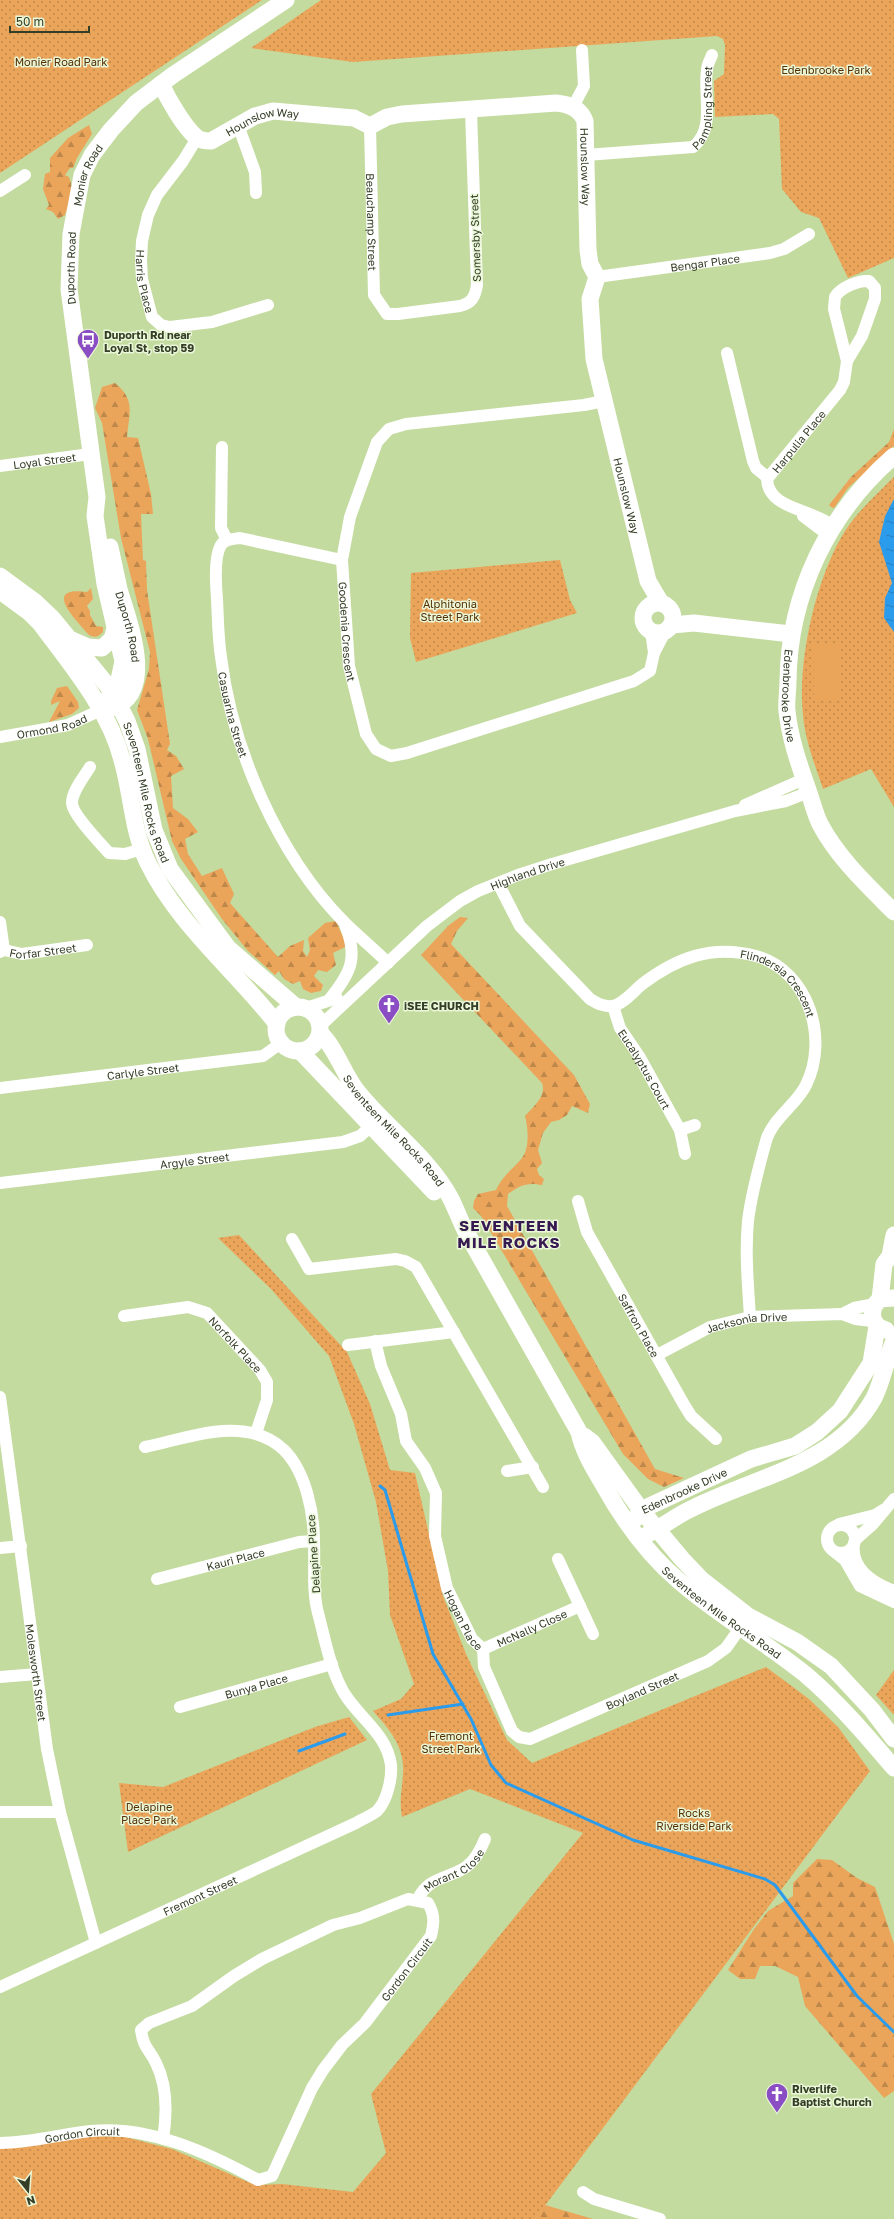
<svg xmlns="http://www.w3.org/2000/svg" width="894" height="2219" font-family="'Golos Text',sans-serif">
  <defs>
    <pattern id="forest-firs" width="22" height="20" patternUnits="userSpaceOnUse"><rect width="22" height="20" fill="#eba55b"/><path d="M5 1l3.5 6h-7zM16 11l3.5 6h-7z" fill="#bf884b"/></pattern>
    <pattern id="park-dots" width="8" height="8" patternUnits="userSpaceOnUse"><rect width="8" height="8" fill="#eba55b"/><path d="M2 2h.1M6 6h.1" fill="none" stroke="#bf884b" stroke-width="1.8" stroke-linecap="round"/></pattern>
    <pattern id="water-ripples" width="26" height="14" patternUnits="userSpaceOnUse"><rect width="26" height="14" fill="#2b9bec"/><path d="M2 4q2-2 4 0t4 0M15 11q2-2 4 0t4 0" fill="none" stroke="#2680bf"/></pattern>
  </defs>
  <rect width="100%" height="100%" fill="#c3db9f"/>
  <g fill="url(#forest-firs)">
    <path d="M89,125l3,9 -15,24 -4,10h-3l-5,7 4,2 4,12 -8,26 -7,4 -5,-7 -7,-3 3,-4 -6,-16 2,-15 5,-2v-14l18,-20z"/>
    <path d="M115,383c21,17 14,30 12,54l11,1 13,56 2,20h-12l2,46 3,1 1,29 23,154 -3,6 9,6 8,13 -13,7 2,32 15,11 10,13 -13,7 3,15 14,22 20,-8 12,26 -4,9 48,54 12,-11 14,-6 -1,11 4,6 3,-7 -2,-12 17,-15 11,-2 11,25 -14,7 3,12 -9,7 -9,-2 -4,6 9,9 -2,6 -10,2 -8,-4 -3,-8 -7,3 -9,-5 -5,-8 -4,4 -27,-24 -26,-32 -41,-60 -9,-18 -24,-102 -11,-29 12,-41 1,-17 -29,-114 -19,-115 -7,-15 7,-21z"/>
    <path d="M894,429v17l-46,42 -14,20 -3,-1 -2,-2 22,-28 38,-35z"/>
    <path d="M91,588l2,11 -6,7 3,5v4l6,11 7,1v5c-5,5 -8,6 -14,3 -13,-15 -48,-49 -2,-43z"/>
    <path d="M67,686l11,16 1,6 -7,6 -23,8 11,-21 -9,4v-4l6,-13z"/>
    <path d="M460,917l8,1 -11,13 -6,13 123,131 16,29 -2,9 -16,-7 -5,9 -8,5 -8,2 -8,11 -5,17 4,13 -5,6 2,6 5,4 -2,6c-15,-3 -22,0 -34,9l-1,12 148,263 29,9 -20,9 -16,-8 -25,-25 -142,-238 -8,-8 1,-7 4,-7 18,-4c7,-15 16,-20 26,-32 8,-10 6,-31 3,-42 8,-9 22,-20 17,-33l-121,-128 27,-29z"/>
    <path d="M817,1859l15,1 25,18 18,9 19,57v147l-10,7 -79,-92 -7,-29 -23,-11h-15l-5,13h-15l-12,-9 26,-41 14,-18 25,-15v-13z"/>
    <path d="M545,2205l48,14h-58z"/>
  </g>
  <g fill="url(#park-dots)">
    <path d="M0,0h262l-262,173z"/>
    <path d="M321,0h573v258l-46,20 -29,-60 -18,-6 -19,-23 -3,-70 -6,-5 -58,3 -1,-36 10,-7 1,-29 -2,-6 -6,-3 -364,26 -102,-14z"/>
    <path d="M894,477v330l-23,-38 -48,20c-8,-24 -18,-49 -20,-74 -6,-54 13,-138 42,-184 13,-20 32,-37 49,-54z"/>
    <path d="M560,560l10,40 7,13 -161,49 -6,-24 1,-65z"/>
    <path d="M239,1235l108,117 23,52 20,66 25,3 28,123 23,58 41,86 25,23 234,-96 43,32 29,28 32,44 -335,448h-535v-70l91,-13 34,1 47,12 83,36 27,-1 71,8 33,-39 -15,-59 212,-261 -113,-44 -68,28c-3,-18 0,-26 1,-44 2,-26 -14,-44 -30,-62l28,-12 13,-15 -24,-69 -2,-44 -12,-69 -22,-78 -25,-68 -58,-67 -53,-51z"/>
    <path d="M894,1670v45l-18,-20z"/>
    <path d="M349,1717l18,23 -239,112 -9,-69 44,4 152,-60z"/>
  </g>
  <path fill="#eba55b" d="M813,645h26l1,55 -26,1z"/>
  <path fill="url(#water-ripples)" d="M894,499v133l-10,-14 1,-20 7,-15 -13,-41 6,-26z"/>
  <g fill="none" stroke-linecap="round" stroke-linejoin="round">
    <g stroke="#2b9bec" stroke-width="3">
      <path d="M380,1486l5,4 48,164 38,65 20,46 15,18 127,57 132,39 10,6 82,111 37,36"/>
      <path d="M388,1715l75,-11"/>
      <path d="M299,1751l46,-17"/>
    </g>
    <g stroke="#fff" stroke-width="12">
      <path d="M573,107l11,-21 -2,-36"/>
      <path d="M238,125l17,47 1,21"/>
      <path id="s1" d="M370,126l4,169 13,19h11l62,-8c12,-3 15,-9 17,-21l-6,-174"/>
      <path id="s2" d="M197,138l-14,23 -26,34 -9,20 -6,26 -1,20 1,18 10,38 9,8 9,2 42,-5 56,-17"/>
      <path id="s3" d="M586,155l107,-8c23,-18 10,-52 14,-77 0,-5 3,-10 5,-15"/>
      <path d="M0,191l25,-16"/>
      <path id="s4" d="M597,277l173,-24 14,-4 25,-15"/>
      <path d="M727,353l26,108 3,7 11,9"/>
      <path id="s5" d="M604,401l-20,4 -178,19 -17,5 -12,13 -27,75 -8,43 7,106 17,68 10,15 15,7 16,-3 227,-72 16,-10 4,-18 11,-21"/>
      <path d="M222,447l-1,81 6,12"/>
      <path id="s6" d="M0,466l90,-12"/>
      <path d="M803,516l25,19"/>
      <path id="s7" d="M833,525c-7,-4 -15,-8 -23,-11 -17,-7 -42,-12 -43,-35l73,-89 4,-8 3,-21 -13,-52 1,-12c5,-9 23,-17 34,-16l6,7v11l-13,37 -15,25"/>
      <path id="s8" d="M342,560l-102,-22c-7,1 -15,1 -19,7 -7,11 -5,42 -4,54 1,19 1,39 4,58 11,92 57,198 123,265 14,14 30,27 44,41"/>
      <path d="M651,631l3,22"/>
      <path id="s9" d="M0,737l68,-12 33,-15"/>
      <path d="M90,767c-6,10 -18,24 -18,36 0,11 29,41 37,50l16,1 17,-5"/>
      <path d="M745,805l59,-26"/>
      <path id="s10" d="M498,883l22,43 70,73c7,4 13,8 22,7 10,-1 21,-14 29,-21 35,-27 71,-41 115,-29 53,15 73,83 50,129 -8,18 -34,34 -40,56 -7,25 -15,54 -18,80 -3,32 0,64 2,96"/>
      <path d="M0,922l4,28"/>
      <path id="s11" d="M0,952l4,-2 18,4 65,-9"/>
      <path d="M329,1000c21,-26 30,-42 16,-75"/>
      <path id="s12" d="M613,1006l7,22 19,28 41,74 5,24"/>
      <path d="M306,1008l31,-10"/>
      <path id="s13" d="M320,1026l107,-100 33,-25 18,-10 40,-16 34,-11 183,-53 51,-10 23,-9"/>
      <path id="s14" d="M0,1088l263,-32 18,-13"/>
      <path d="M680,1130l15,-5"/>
      <path id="s15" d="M0,1183l343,-41 17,-6 17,-15"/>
      <path id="s16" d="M578,1201l9,31 96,171 8,13 25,23"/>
      <path d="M292,1239l17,30 87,-10 9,2 11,6 127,220"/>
      <path d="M842,1314l12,-6 21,-4"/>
      <path id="s17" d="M124,1316l64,-9 19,6 53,57 7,12v18l-11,33"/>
      <path id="s18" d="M375,1341l6,25 20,48 5,27 19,27 11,25 -1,43 12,52 25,51 11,10 1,18 28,64 7,6 11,2 178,-78 18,-13 19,-27"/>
      <path d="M348,1345l106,-13"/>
      <path id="s19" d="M657,1355l53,-28 40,-10 92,-3 13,5 18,2"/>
      <path id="s20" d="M0,1397l47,352 13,63 36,131"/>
      <path d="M507,1471l26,-4"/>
      <path d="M839,1524l36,-9 8,-5"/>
      <circle cx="841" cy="1539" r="14"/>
      <path d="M855,1540l18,-16 21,-25"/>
      <path d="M854,1543c-4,26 19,40 40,48"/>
      <path d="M0,1548l21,-2"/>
      <path d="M835,1552l10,8 15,26 34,16"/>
      <path d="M558,1559l35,75"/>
      <path id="s21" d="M157,1579l142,-37 15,-1"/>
      <path id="s22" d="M483,1649l97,-43"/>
      <path d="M0,1677l37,-3"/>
      <path id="s23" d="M180,1707l152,-43"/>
      <path d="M0,1812h60"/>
      <path id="s24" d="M418,1899c10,-22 30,-20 48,-32 10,-7 15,-18 19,-28"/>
      <path id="s25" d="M0,1987l356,-164c6,-4 15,-7 21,-12 10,-10 15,-32 14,-46 -4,-31 -31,-46 -47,-72 -14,-24 -19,-54 -26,-80 -6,-22 -3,-47 -4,-70 0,-30 -8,-71 -30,-93 -38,-36 -95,-12 -139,-3"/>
      <path id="s26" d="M0,2143c31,0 61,-9 91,-12 58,-6 118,22 167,49l14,-4 40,-88 11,-18 19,-25 23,-22 66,-87c3,-13 4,-21 -3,-33l-20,-4 -48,19 -27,7 -71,34 -28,17 -42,30 -43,17 -8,7c3,20 8,18 15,33 12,24 11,51 7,76"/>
      <path d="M583,2192l11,7 66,20"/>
    </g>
    <g stroke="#fff" stroke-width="17">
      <path id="s27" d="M161,84c7,15 23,43 35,53 5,4 10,4 15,4l44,-25 18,-5 81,7 16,8 17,-9 15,-3 154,-11c12,1 24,5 29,18l3,129 2,14 7,13 -7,22 4,60 54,222 13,22"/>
      <path id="s28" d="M894,456c-66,57 -105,138 -106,225 0,10 -2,21 -1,30 3,28 12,53 21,79 4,11 7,24 12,34 18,34 47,61 74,88"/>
      <path id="s29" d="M110,547c3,14 6,28 9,42 9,31 39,105 -8,119"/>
      <path id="s30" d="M0,576l34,25 18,17 60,73 15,30 10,28 17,81 16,39 58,79 68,59"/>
      <path d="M0,591l29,21 11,11c31,42 69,86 82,137 10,34 10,71 26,103 31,63 86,106 129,161"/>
      <circle cx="658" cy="618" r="15"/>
      <path d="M672,625l22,-2 97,11"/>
      <path d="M72,640l16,7 14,1 10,-9 4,-14"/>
      <path id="s31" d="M101,710l18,-30 4,-19 -18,-77 -10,-68 2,-19 -28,-208 2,-55 11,-59 10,-20 19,-25 25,-27 37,-28 113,-75"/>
      <circle cx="298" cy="1029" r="22"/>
      <path id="s32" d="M320,1033c16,15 23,40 37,58 29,37 72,66 94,108 5,10 9,21 14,31l114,202c4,19 14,35 24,52 20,36 44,70 76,97 39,34 85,60 126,93 33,28 61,61 89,94"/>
      <path d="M300,1051l134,141"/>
      <path d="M880,1299l4,-35 6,-8 4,-21"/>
      <path d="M886,1330c-15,-4 -18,-20 -6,-31l14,-1"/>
      <path d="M584,1436l8,6 49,68 41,49 20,21 46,36 49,26 34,24 41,44 22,29"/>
      <path id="s33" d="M635,1519l6,-9 110,-51 44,-13 22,-14 23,-21 31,-48 6,-37"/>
      <path d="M648,1534c16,-8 29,-19 45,-26 63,-32 144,-43 181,-110 9,-18 12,-39 20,-57"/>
    </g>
  </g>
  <defs>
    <g id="bus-pin" transform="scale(1.15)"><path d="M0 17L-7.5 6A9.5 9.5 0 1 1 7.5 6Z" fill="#8b4dc3" stroke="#eaf7d9"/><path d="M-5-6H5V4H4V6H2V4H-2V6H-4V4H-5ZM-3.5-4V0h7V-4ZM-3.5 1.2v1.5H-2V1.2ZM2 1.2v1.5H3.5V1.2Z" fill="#fff"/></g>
    <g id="church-pin" transform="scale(1.15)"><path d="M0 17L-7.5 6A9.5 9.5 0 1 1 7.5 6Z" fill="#8b4dc3" stroke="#eaf7d9"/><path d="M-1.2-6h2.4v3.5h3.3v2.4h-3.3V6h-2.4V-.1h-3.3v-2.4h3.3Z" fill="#fff"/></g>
  </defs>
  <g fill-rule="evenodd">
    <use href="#bus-pin" x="88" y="340"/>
    <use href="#church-pin" x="389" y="1005"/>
    <use href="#church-pin" x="777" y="2094"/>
  </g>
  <g text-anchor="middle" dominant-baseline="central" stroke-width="3" stroke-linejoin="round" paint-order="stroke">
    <g font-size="11" fill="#543206" stroke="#eaf7d9">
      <text x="61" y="61">Monier Road Park</text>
      <text x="826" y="69">Edenbrooke Park</text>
      <text x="450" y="603">Alphitonia<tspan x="450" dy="13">Street Park</tspan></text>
      <text x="451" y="1735">Fremont<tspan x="451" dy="13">Street Park</tspan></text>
      <text x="149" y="1806">Delapine<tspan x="149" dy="13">Place Park</tspan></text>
      <text x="694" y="1812">Rocks<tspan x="694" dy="13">Riverside Park</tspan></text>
    </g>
    <g font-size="11" fill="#343d25" stroke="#eaf7d9">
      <text stroke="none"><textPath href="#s3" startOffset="150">Pampling Street</textPath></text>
      <text stroke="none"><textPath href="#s27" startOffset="136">Hounslow Way</textPath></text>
      <text stroke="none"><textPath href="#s27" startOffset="519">Hounslow Way</textPath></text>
      <text stroke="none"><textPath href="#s31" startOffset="548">Monier Road</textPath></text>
      <text stroke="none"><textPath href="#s1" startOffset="96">Beauchamp Street</textPath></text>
      <text transform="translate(475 238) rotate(-92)">Somersby Street</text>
      <text stroke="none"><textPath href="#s4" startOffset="109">Bengar Place</textPath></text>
      <text stroke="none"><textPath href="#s31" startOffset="452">Duporth Road</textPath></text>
      <text stroke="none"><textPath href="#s2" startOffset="159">Harris Place</textPath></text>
      <text stroke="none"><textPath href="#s7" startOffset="134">Harpulia Place</textPath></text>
      <text stroke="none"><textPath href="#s6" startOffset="45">Loyal Street</textPath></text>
      <text stroke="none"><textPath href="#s27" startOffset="855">Hounslow Way</textPath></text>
      <text stroke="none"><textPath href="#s29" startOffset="82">Duporth Road</textPath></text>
      <text stroke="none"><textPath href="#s5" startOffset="430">Goodenia Crescent</textPath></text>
      <text stroke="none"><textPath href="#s28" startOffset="271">Edenbrooke Drive</textPath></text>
      <text stroke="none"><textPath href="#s8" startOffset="297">Casuarina Street</textPath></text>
      <text stroke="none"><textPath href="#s9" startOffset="53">Ormond Road</textPath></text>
      <text stroke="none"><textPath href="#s30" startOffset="269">Seventeen Mile Rocks Road</textPath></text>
      <text stroke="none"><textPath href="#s13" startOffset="261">Highland Drive</textPath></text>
      <text stroke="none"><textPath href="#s11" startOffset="44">Forfar Street</textPath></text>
      <text stroke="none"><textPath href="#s10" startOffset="368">Flindersia Crescent</textPath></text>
      <text stroke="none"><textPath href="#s12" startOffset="71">Eucalyptus Court</textPath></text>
      <text stroke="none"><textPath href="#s14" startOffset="144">Carlyle Street</textPath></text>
      <text stroke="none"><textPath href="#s32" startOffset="123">Seventeen Mile Rocks Road</textPath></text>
      <text stroke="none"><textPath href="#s15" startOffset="196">Argyle Street</textPath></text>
      <text stroke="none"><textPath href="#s19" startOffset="97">Jacksonia Drive</textPath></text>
      <text stroke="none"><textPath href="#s16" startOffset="139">Saffron Place</textPath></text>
      <text stroke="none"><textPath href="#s17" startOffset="127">Norfolk Place</textPath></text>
      <text stroke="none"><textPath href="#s33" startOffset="58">Edenbrooke Drive</textPath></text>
      <text transform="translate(313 1554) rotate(-94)">Delapine Place</text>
      <text stroke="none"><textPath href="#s21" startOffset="81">Kauri Place</textPath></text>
      <text stroke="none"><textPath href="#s32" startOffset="713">Seventeen Mile Rocks Road</textPath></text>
      <text stroke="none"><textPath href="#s18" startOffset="298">Hogan Place</textPath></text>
      <text stroke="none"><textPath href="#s22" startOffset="53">McNally Close</textPath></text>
      <text stroke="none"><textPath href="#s20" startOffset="278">Molesworth Street</textPath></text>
      <text stroke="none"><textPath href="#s23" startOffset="79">Bunya Place</textPath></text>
      <text stroke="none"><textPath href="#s18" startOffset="564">Boyland Street</textPath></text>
      <text stroke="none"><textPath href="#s24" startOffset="47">Morant Close</textPath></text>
      <text stroke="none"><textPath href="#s25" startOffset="220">Fremont Street</textPath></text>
      <text stroke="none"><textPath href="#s26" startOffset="532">Gordon Circuit</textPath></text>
      <text stroke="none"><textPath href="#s26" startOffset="83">Gordon Circuit</textPath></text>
    </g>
    <g font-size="11" font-weight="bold" fill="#343d25" stroke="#eaf7d9" text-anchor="start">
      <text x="104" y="334">Duporth Rd near<tspan x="104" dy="13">Loyal St, stop 59</tspan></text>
      <text x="404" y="1005">iSEE CHURCH</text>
      <text x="792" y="2088">Riverlife<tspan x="792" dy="13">Baptist Church</tspan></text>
    </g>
    <g font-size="15" font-weight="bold" letter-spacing="1" fill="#381a52" stroke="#eaf7d9">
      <text x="509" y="1225">SEVENTEEN<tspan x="509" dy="17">MILE ROCKS</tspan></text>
    </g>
  </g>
  <g transform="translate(28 2191) rotate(163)" stroke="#eaf7d9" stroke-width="3" paint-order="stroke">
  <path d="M0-3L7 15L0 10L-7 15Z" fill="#343d25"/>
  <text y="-6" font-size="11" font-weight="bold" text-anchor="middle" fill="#343d25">N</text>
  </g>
  <path d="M10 26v6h79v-6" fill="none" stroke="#343d25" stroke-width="2"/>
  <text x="16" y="26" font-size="12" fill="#343d25" stroke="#eaf7d9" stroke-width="3" paint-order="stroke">50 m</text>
</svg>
